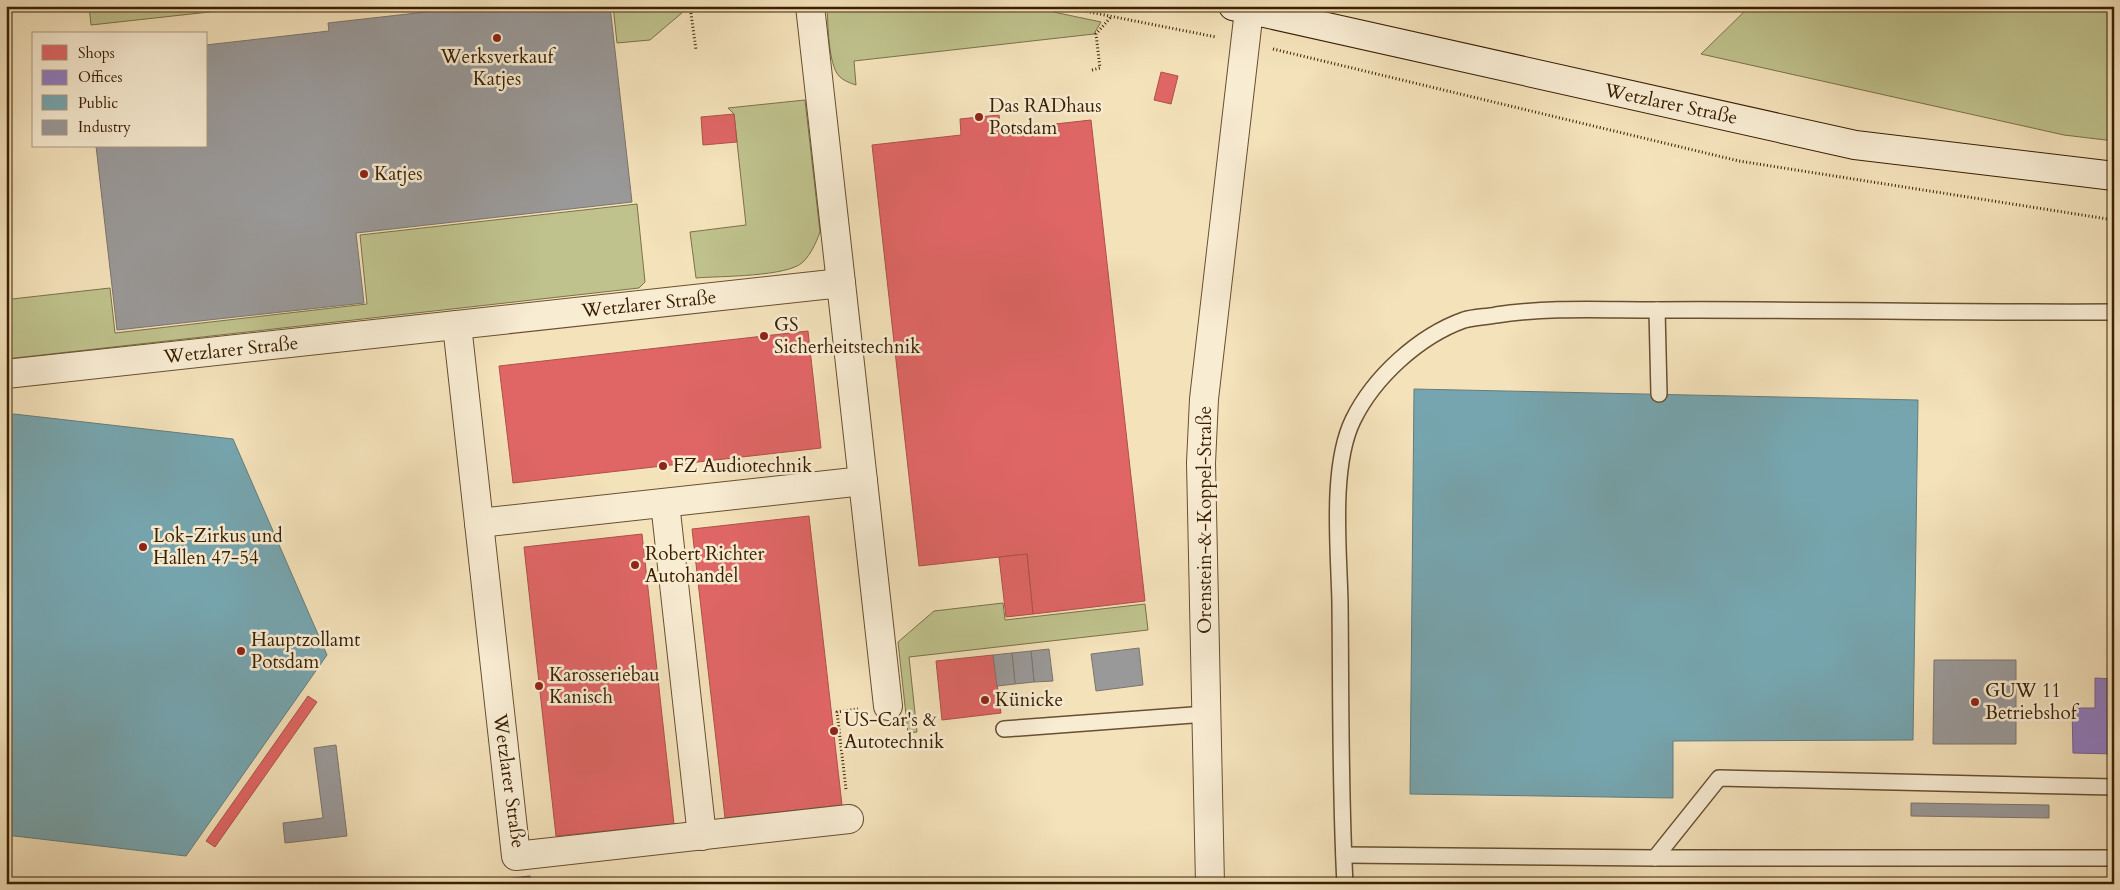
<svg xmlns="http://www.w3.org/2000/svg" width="2120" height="890" font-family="Cardo,serif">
  <rect width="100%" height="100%" fill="#f4e2bb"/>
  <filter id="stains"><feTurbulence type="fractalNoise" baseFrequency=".004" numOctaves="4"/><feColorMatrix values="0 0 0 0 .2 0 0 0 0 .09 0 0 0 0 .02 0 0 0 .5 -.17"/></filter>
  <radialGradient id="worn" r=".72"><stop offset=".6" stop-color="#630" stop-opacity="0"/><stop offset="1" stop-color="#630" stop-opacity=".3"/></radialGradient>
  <g fill="#bfc28d" stroke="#7c7148">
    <path d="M89,6h175l-173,19z"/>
    <path d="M613,6h70v6l-33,28 -33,3z"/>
    <path d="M827,6h198l76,16 -7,12 -240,27 2,24c-6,-2 -12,-4 -17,-9 -11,-12 -11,-53 -12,-70z"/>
    <path d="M1750,6h364v135l-50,-6 -363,-81z"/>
    <path d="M805,100l15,132c-4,11 -9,22 -17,30 -15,15 -84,14 -107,16l-6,-46 56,-7 -12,-111 -6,-6z"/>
    <path d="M637,204l8,78 -6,6 -633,71v-62l6,2 98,-11 5,45 252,-29 -7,-69z"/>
    <path d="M1003,603l2,17 140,-16 3,26 -239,27 8,75 -9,1 -10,-91 36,-31z"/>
  </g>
  <g fill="#e06666" stroke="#ae5148">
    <path d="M1161,72l17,4 -7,28 -17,-4z"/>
    <path d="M734,114l3,28 -34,3 -2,-28z"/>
    <path d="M999,115l2,15 90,-10 54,481 -112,13 -6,-60 -108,12 -47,-421 89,-10 -1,-16z"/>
    <path d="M808,331l13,117 -308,35 -14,-117z"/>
    <path d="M809,516l33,289 -117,13 -33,-289z"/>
    <path d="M642,534l32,290 -118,12 -32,-289z"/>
    <path d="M1027,554l6,60 -27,3 -7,-60z"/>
    <path d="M993,655l8,58 -59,7 -6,-59z"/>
    <path d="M308,696l9,6 -102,145 -9,-6z"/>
  </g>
  <g fill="#8e7cc3" stroke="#756089">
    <path d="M2095,678l19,1v75l-41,-1 -1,-45h23z"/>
    <path d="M530,876l1,8h-70z"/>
  </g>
  <g fill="#76a5af" stroke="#647d7b">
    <path d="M1414,389l504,11 -5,340 -240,1v57l-263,-4z"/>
    <path d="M14,414l219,25 94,216 -141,201 -180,-21v-418z"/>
  </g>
  <g fill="#999" stroke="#7c756c">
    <path d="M479,6h131l22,196 -276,31 8,70 -247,27 -21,-184h110v-101l123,-14 -1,-8z"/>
    <path d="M1139,648l4,37 -47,6 -5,-37z"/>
    <path d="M1049,649l4,32 -19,1 -3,-31z"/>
    <path d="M1031,651l3,31 -19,2 -3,-31z"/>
    <path d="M1012,653l3,31 -18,2 -4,-31z"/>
    <path d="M1934,660h82v84h-83z"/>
    <path d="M336,745l11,91 -62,7 -2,-20 40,-5 -9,-70z"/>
    <path d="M1911,803l138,2v13l-138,-2z"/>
  </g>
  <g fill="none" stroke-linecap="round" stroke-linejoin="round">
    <g stroke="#685030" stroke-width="18">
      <g id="lane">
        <path d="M1657,310l2,84"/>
        <path d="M1004,729l202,-15"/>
        <path d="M1344,855l311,3h459"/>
        <path d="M1655,858l64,-80 395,9"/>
        <path d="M1345,884c-5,-94 -4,-187 -5,-281 -1,-52 -10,-136 13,-183 21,-43 66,-84 111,-100 10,-3 22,-3 32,-5 52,-8 106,-5 159,-5 153,-1 306,3 459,2"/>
      </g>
    </g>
    <g stroke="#685030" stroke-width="30">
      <g id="street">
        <path d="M810,6l31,277"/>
        <path d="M457,325l59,531 333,-37"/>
        <path d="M6,374l835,-91 47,423"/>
        <path d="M665,503l37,333"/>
        <path d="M479,523l384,-42"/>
        <path d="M1210,884l-9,-421 3,-64 45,-389"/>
      </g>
    </g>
    <g stroke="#3a2002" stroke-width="30">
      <path id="secondary" d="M1233,6l622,139 259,31"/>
    </g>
    <g stroke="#3a2002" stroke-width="3" stroke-dasharray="1 2.5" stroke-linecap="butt">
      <path d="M471,6v1"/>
      <path d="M690,6l6,44"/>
      <path d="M1059,6l157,31"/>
      <path d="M1273,49l466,112 375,59"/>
      <path d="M1092,70l8,-2 -4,-34 15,-17"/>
      <path d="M846,789l-9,-77 21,-3"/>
    </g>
    <use href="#lane" stroke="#f8ecd3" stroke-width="15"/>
    <use href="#street" stroke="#f8ecd3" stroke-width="28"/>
    <use href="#secondary" stroke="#f8ecd3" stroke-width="28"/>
  </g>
  <g fill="#8f2418" stroke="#f8ecd3" stroke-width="2">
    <circle cx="497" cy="38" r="5"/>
    <circle cx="979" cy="117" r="5"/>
    <circle cx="364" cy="174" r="5"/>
    <circle cx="764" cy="336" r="5"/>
    <circle cx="663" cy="466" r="5"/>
    <circle cx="143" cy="547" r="5"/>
    <circle cx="635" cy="565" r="5"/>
    <circle cx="241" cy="651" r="5"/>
    <circle cx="539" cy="686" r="5"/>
    <circle cx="985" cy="700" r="5"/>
    <circle cx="1975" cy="702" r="5"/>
    <circle cx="834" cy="731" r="5"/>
  </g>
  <g text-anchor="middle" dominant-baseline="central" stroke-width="5" stroke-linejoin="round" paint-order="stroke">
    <g font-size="19" fill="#3a2002" stroke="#f8ecd3" text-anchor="start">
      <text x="497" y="57" text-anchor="middle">Werksverkauf<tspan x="497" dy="22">Katjes</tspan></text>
      <text x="989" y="106">Das RADhaus<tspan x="989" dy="22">Potsdam</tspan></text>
      <text x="374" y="174">Katjes</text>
      <text x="774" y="325">GS<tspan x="774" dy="22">Sicherheitstechnik</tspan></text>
      <text x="673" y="466">FZ Audiotechnik</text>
      <text x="153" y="536">Lok-Zirkus und<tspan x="153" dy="22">Hallen 47-54</tspan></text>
      <text x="645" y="554">Robert Richter<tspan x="645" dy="22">Autohandel</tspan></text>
      <text x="251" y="640">Hauptzollamt<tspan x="251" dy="22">Potsdam</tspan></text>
      <text x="549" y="675">Karosseriebau<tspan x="549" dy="22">Kanisch</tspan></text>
      <text x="1985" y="691">GUW 11<tspan x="1985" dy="22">Betriebshof</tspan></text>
      <text x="995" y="700">Künicke</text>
      <text x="844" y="720">US-Car's &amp;<tspan x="844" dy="22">Autotechnik</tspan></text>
    </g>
    <g font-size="19" fill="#3a2002" stroke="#f8ecd3">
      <text transform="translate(1671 104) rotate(12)">Wetzlarer Straße</text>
      <text transform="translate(649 304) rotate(-6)">Wetzlarer Straße</text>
      <text transform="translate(231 350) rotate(-6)">Wetzlarer Straße</text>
      <text transform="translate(1205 520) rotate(-90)">Orenstein-&amp;-Koppel-Straße</text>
      <text transform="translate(509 781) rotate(82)">Wetzlarer Straße</text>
    </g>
  </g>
  <rect width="2120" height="890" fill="none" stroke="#f4e2bb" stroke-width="25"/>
  <rect x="8" y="8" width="2105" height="875" fill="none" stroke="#3a2002" stroke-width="2.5"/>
  <rect x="12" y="12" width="2095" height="865" fill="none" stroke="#3a2002"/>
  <rect x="32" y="32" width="175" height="115" fill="#f8ecd3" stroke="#ac9a7f"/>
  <rect x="42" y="45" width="25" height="15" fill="#e06666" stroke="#ac9a7f"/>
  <text x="78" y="58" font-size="15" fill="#3a2002">Shops</text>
  <rect x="42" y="70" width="25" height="15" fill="#8e7cc3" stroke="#ac9a7f"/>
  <text x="78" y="82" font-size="15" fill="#3a2002">Offices</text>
  <rect x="42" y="95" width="25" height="15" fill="#76a5af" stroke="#ac9a7f"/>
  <text x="78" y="108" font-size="15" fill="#3a2002">Public</text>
  <rect x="42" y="120" width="25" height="15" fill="#999999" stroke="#ac9a7f"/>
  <text x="78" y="132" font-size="15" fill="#3a2002">Industry</text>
  <rect width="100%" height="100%" filter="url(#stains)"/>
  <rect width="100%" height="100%" fill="url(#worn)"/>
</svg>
